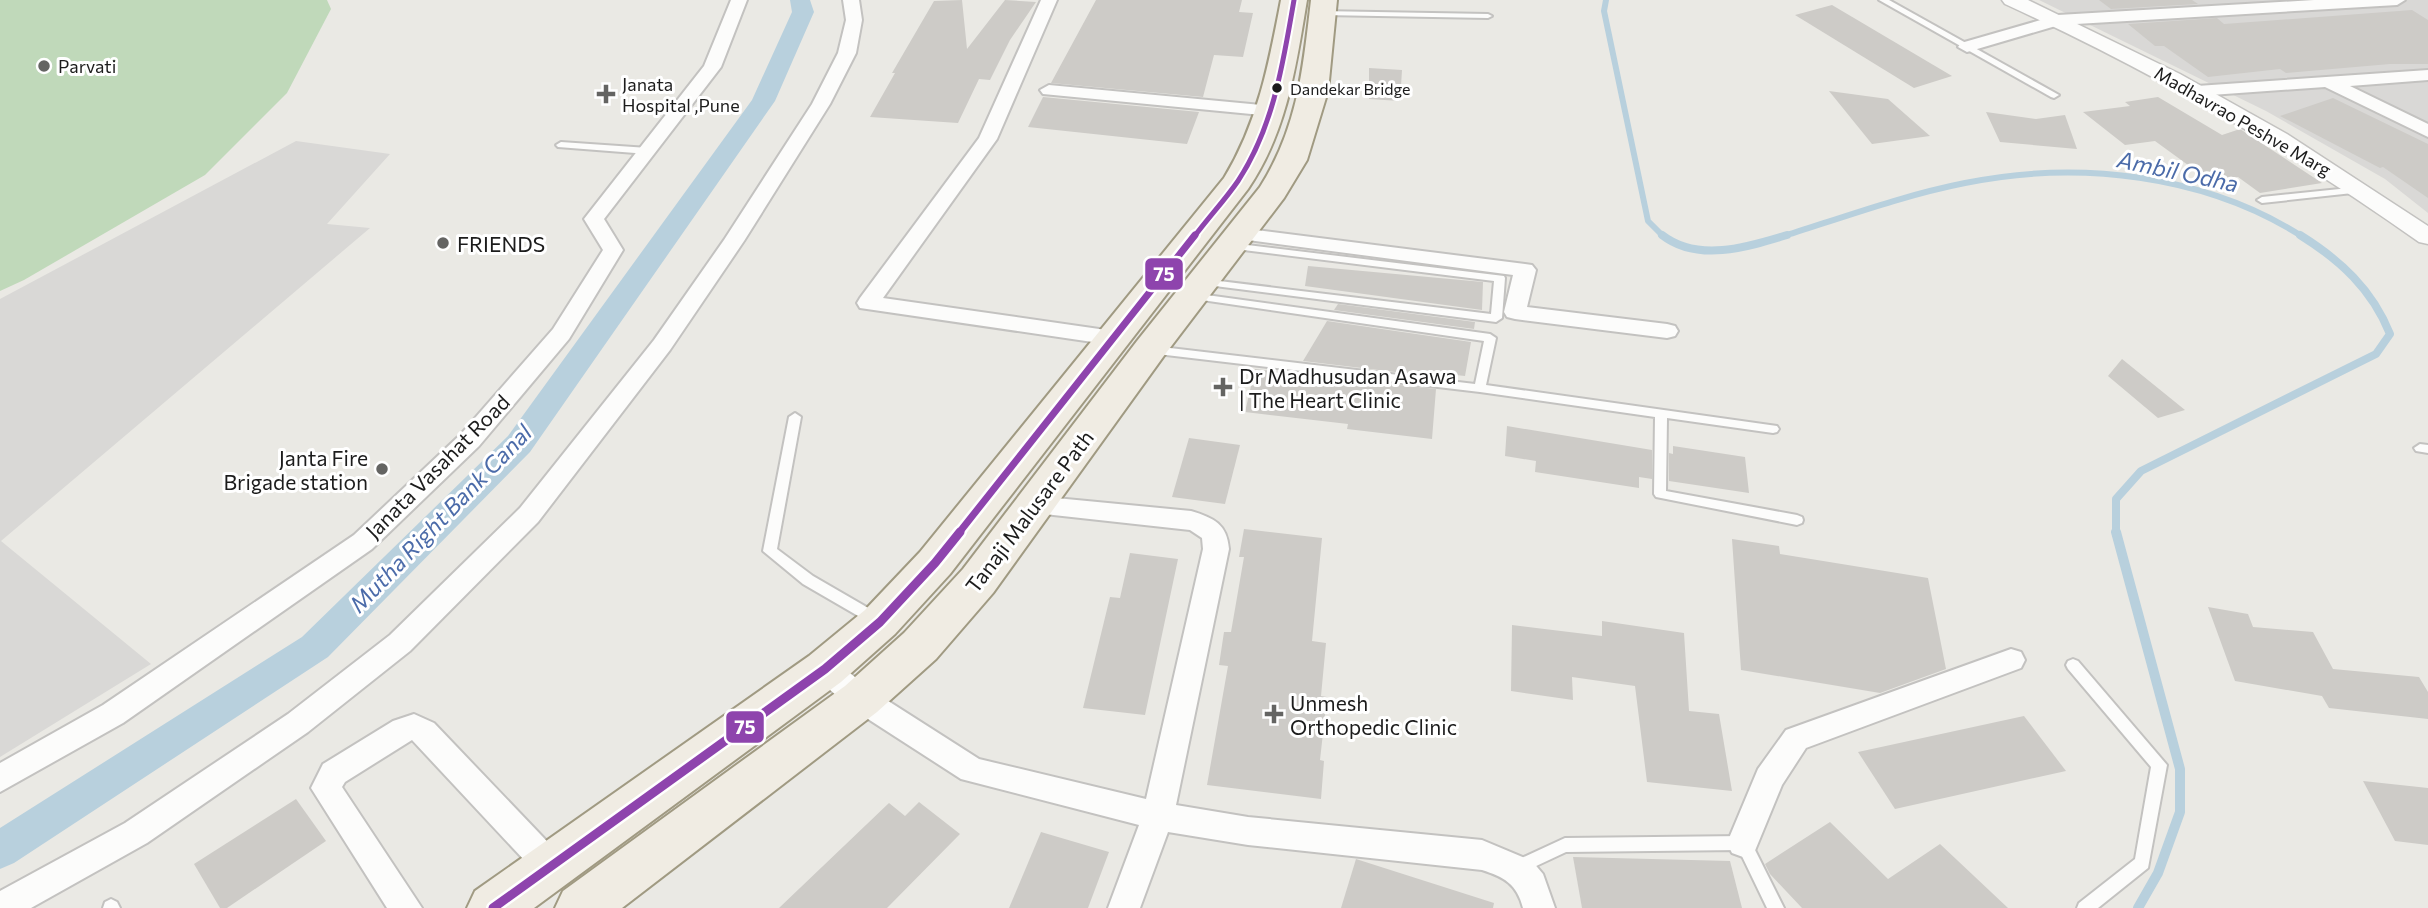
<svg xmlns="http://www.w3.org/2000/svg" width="2428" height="908" font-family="Commissioner,sans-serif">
  <rect width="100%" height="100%" fill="#eae9e4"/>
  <g fill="#d9d8d6">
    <path d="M2039,0h389v213l-43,-34 -119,-68z"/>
    <path d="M296,141l94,13 -63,70 43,4 -369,313 150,123 -151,93v-458z"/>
  </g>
  <path fill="#c0d9ba" d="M0,0h327l4,9 -44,84 -82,82 -181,105 -24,11z"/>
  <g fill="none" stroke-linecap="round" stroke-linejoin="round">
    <g stroke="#b8d0dd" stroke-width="6">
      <path d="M1606,0l-2,11 44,210 16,16"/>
      <path d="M1781,237c60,-19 123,-42 184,-54 113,-23 240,-9 338,54"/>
    </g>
    <g stroke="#b8d0dd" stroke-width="8">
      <path d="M1662,235c36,28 86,12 125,0"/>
      <path d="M2116,534v-35l25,-28 235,-117 14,-20c-18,-45 -50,-74 -90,-99"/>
    </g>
    <path stroke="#b8d0dd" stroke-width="10" d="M2116,532l64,237v43l-22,61 -20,35"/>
    <path fill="#b8d0dd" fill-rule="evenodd" d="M790,0h20l4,12 -39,89 -245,351 -202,205 -314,206 -14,6v-41l302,-191 206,-201 244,-336 40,-88z"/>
  </g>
  <g fill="#cdcbc7">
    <path d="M962,0l5,49 38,-49 31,2 -26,38 -20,40 -11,-1 -21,44 -88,-6 25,-44h-3l42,-72z"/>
    <path d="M1096,0h146l-3,12 14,1 -10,44 -29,-2 -11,42 -152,-14z"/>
    <path d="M2099,0h93l6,4 -87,5z"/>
    <path d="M1832,5l120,71 -38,12 -119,-73z"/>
    <path d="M2412,10l16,10v44h-38l-104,9 -6,-4 -72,8 -44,-31h-9l-27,-22 89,-6 7,6z"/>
    <path d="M1369,68l33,2 -2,31 -31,-2z"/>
    <path d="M1829,91l59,8 42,37 -58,8z"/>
    <path d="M1043,97l156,15 -12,32 -159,-17z"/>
    <path d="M2158,97l64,38 18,-6 82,54 -62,10 -22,-16 -28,4 -55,-40 -30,4 -42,-33 47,-6 -5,-4z"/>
    <path d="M2333,98l95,46v54l-45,-31 -3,1 -100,-52z"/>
    <path d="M1986,112l50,7 29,-4 12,34 -77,-7z"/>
    <path d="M1308,266l175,16 -1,28 -177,-24z"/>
    <path d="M1338,304l137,18 -1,7 -140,-19z"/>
    <path d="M1327,321l144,21 -6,34 -28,-3v4l-134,-16z"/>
    <path d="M2122,359l63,51 -27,8 -50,-42z"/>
    <path d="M1255,369l181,20 -4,50 -85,-10 1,-5 -103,-12z"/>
    <path d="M1507,426l145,24v29l-13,-2v11l-104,-16 1,-11 -31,-5z"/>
    <path d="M1189,438l51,7 -15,59 -53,-7z"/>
    <path d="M1673,446l72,11 4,36 -80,-12v-28l4,1z"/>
    <path d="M1244,529l78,9 -10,103 14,2 -5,53 6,1 -7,63 4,1 -3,38 -114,-14 21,-119 -9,-1 5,-33h7l13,-75h-5z"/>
    <path d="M1732,539l47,7 1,8 148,24 18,91 -66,24 -139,-23z"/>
    <path d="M1130,553l48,6 -33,156 -62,-7 27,-111 10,1z"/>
    <path d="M2208,607l40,7 5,13 60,5 20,37 86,8 9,15v27l-99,-11 -7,-12 -87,-15z"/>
    <path d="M1602,621l82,12 5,78 30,3 13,77 -85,-9 -12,-96 -63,-9 1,23 -62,-9 1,-66 90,11z"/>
    <path d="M2024,716l42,55 -171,38 -37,-57z"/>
    <path d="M2363,781l65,7v57l-33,-4z"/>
    <path d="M296,799l30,42 -99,67h-7l-26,-44z"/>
    <path d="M919,802l41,32 -73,74h-108l110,-105 16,13z"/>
    <path d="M1830,822l58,57 52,-35 68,64h-206l-32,-34 -5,-10z"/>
    <path d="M1041,832l68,20 -21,56h-79z"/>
    <path d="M1573,857l157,4 12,47h-160z"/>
    <path d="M1356,859l138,44 -1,5h-152z"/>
  </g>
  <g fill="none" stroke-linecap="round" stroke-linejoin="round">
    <g stroke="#c3c2c0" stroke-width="4">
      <g id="service">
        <path d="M1879,0h10l170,95 -5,3 -3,-1z"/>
        <path d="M1320,11l168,3 4,2 -4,2 -165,-3h-3z"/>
        <path d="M561,142l87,6 5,3 -5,3 -90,-7 -2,-2z"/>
        <path d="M2359,187l3,1v4l-100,11 -5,-3 5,-3z"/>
        <path d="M1231,243l273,33 1,2 -3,40 -6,4 -297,-38 -1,-2 1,-2 4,-1 288,35 3,-33 -267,-33v-4z"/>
        <path d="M1192,293l298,41 6,4 -10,47 291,41 2,3 -2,3 -4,1 -106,-15 -1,73 131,24 5,2 1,3 -1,3 -5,2 -141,-28 -2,-3 1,-77 -175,-25 -331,-39 -2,-3 2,-3 4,-1 322,38 9,-43 -296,-43 -1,-2z"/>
        <path d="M795,413l6,4 -24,132 36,27 69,40 2,4 -2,4 -5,1 -5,-1 -69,-40 -40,-33 26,-134z"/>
        <path d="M2420,444l8,1v8l-12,-2 -2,-3z"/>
        <path d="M2073,659l5,2 89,104 -19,103 -50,40h-21l2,-5 56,-44 16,-92 -83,-98 -2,-4 2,-4z"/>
        <path d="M1743,836l6,2 35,70h-17l-28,-58 -173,2 -47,22 -6,-2 -2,-5 2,-5 52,-24z"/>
        <path d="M111,899l6,3 3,6h-17l2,-6z"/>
      </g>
    </g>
    <g stroke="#c3c2c0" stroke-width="4">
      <g id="minor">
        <path d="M731,0h16l-26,67 -117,152 19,31 -54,89 -90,107 -107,103 -249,174 -123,69v-29l103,-58 251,-170 107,-101 92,-105 50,-79 -19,-31 120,-153z"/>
        <path d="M843,0h16l3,20 -6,33 -26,51 -86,137 -74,109 -132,172 -128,129 -102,81 -161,111 -116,65h-31v-17l125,-68 163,-109 102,-79 130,-127 134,-168 70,-100 88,-136 26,-51 8,-33z"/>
        <path d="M1041,0h16l-60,139 -114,159 230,33 8,2 3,5 -3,5 -8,2 -253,-37 -3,-5 3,-5 119,-160z"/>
        <path d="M2314,0h91l-8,5 -338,20 -92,27 -9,-5 3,-4 97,-28z"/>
        <path d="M2428,70v10l-78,6 78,38v13l-103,-50 -128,9 -9,-5 9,-5z"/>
        <path d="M1049,85l223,21 9,5 -9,5 -229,-22 -3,-4z"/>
        <path d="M1240,228l285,36 7,1 4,5 -9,37 140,17 8,2 3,5 -3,5 -8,2 -152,-19 -8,-2 -3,-5 9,-37 -280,-37 -3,-4 3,-4z"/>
        <path d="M1035,496l156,15c23,7 36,13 38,38l-53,256 72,12 234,23 50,21 11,13 12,34h-32c-6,-24 -19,-31 -41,-38l-234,-25 -80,-13 -28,76h-32l31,-83 -178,-46 -110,-71 -36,-31 -4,-8 4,-8 10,-4 10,4 36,29 108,69 167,40 57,-250 -1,-11 -12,-8 -164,-18 -4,-7 4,-7z"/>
        <path d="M2011,649l10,3 4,8 -4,8 -215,80 -24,37 -28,68 -11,4 -11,-4 -5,-10 31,-74 28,-39z"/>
        <path d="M414,714l20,9 128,134 5,10 -5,10 -11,5 -11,-5 -128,-137 -67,42 -3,5 80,121h-35l-76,-120 12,-24 70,-43z"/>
      </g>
    </g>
    <g stroke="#c3c2c0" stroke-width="3">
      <path id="tertiary" d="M2002,0h26l152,74 107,60 141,92v18l-9,-2c-131,-93 -268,-171 -414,-238z"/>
    </g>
    <g stroke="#a09a82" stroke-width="4">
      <g id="primary">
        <path d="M1281,0h26c-11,66 -20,132 -59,189l-298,385 -55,60 -54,48 -307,226h-67l8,-17 334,-235 56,-46 55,-58 304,-374c34,-56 45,-115 57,-178z"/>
        <path d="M1311,0h26l-9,91 -21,69 -23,38 -121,159 -170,236 -57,66 -59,53 -255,196h-67l8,-17 282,-205 59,-53 59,-64 174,-228 123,-154c38,-60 43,-119 51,-187z"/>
      </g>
    </g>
    <use href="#service" fill="#fcfcfb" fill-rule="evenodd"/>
    <use href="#minor" fill="#fcfcfb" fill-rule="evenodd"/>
    <use href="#tertiary" fill="#fcfcfb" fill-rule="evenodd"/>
    <use href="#primary" fill="#f0ece3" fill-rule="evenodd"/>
    <g stroke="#fff" stroke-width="9">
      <path id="bus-1-far2" d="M1194,237c14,-19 31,-37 44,-56 36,-55 45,-118 56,-181"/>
    </g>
    <g stroke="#fff" stroke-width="12">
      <path id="bus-1-far1" d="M958,534l237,-299"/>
    </g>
    <g stroke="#fff" stroke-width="14">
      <path id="bus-1" d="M493,908l332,-239 55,-47 55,-59 25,-31"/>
    </g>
    <use href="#bus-1-far2" stroke="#8e44ad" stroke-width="5"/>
    <use href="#bus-1-far1" stroke="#8e44ad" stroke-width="7"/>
    <use href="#bus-1" stroke="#8e44ad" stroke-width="9"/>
  </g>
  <g fill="#646462" stroke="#fff" stroke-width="2.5">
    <circle cx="44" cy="66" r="7"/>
    <path d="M602.5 83.5h7v7h7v7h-7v7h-7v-7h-7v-7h7z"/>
    <circle cx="443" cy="243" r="7"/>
    <path d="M1219.5 376.5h7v7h7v7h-7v7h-7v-7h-7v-7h7z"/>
    <circle cx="382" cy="469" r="7"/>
    <path d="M1270.5 703.5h7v7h7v7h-7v7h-7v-7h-7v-7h7z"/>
  </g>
  <circle fill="#1c1c1c" stroke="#fff" stroke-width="2.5" cx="1277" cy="88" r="6"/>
  <g text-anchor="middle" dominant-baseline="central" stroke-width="6" stroke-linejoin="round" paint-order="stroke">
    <g font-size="16" fill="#1c1c1c" stroke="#fff" text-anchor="start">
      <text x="1290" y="88">Dandekar Bridge</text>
    </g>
    <g font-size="18" fill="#1c1c1c" stroke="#fff" text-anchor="start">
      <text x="58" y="66">Parvati</text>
      <text x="622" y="84">Janata<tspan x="622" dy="21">Hospital ,Pune</tspan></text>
    </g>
    <g font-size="18" fill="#1c1c1c" stroke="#fff">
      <text transform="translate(2243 121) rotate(30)">Madhavrao Peshve Marg</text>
    </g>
    <g font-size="21" fill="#1c1c1c" stroke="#fff" text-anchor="start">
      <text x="457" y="243">FRIENDS</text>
      <text x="1239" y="375">Dr Madhusudan Asawa<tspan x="1239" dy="24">| The Heart Clinic</tspan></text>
      <text x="368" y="457" text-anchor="end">Janta Fire<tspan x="368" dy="24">Brigade station</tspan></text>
      <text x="1290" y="702">Unmesh<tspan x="1290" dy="24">Orthopedic Clinic</tspan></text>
    </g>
    <g font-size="21" fill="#1c1c1c" stroke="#fff">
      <text transform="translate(437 466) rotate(-45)">Janata Vasahat Road</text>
      <text transform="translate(1029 511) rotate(-53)">Tanaji Malusare Path</text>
    </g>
    <g font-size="23" font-style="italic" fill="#4b6ba9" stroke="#fff">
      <text transform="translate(2178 171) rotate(12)">Ambil Odha</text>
      <text transform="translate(440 518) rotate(-46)">Mutha Right Bank Canal</text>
    </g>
  </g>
  <g stroke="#fff" stroke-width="2.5">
    <rect x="1144" y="257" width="40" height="34" rx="7" fill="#8e44ad"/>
    <rect x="725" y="710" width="40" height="34" rx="7" fill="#8e44ad"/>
  </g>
  <g font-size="19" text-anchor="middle" font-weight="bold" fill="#fff">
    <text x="1164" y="281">75</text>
    <text x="745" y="734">75</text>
  </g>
</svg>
